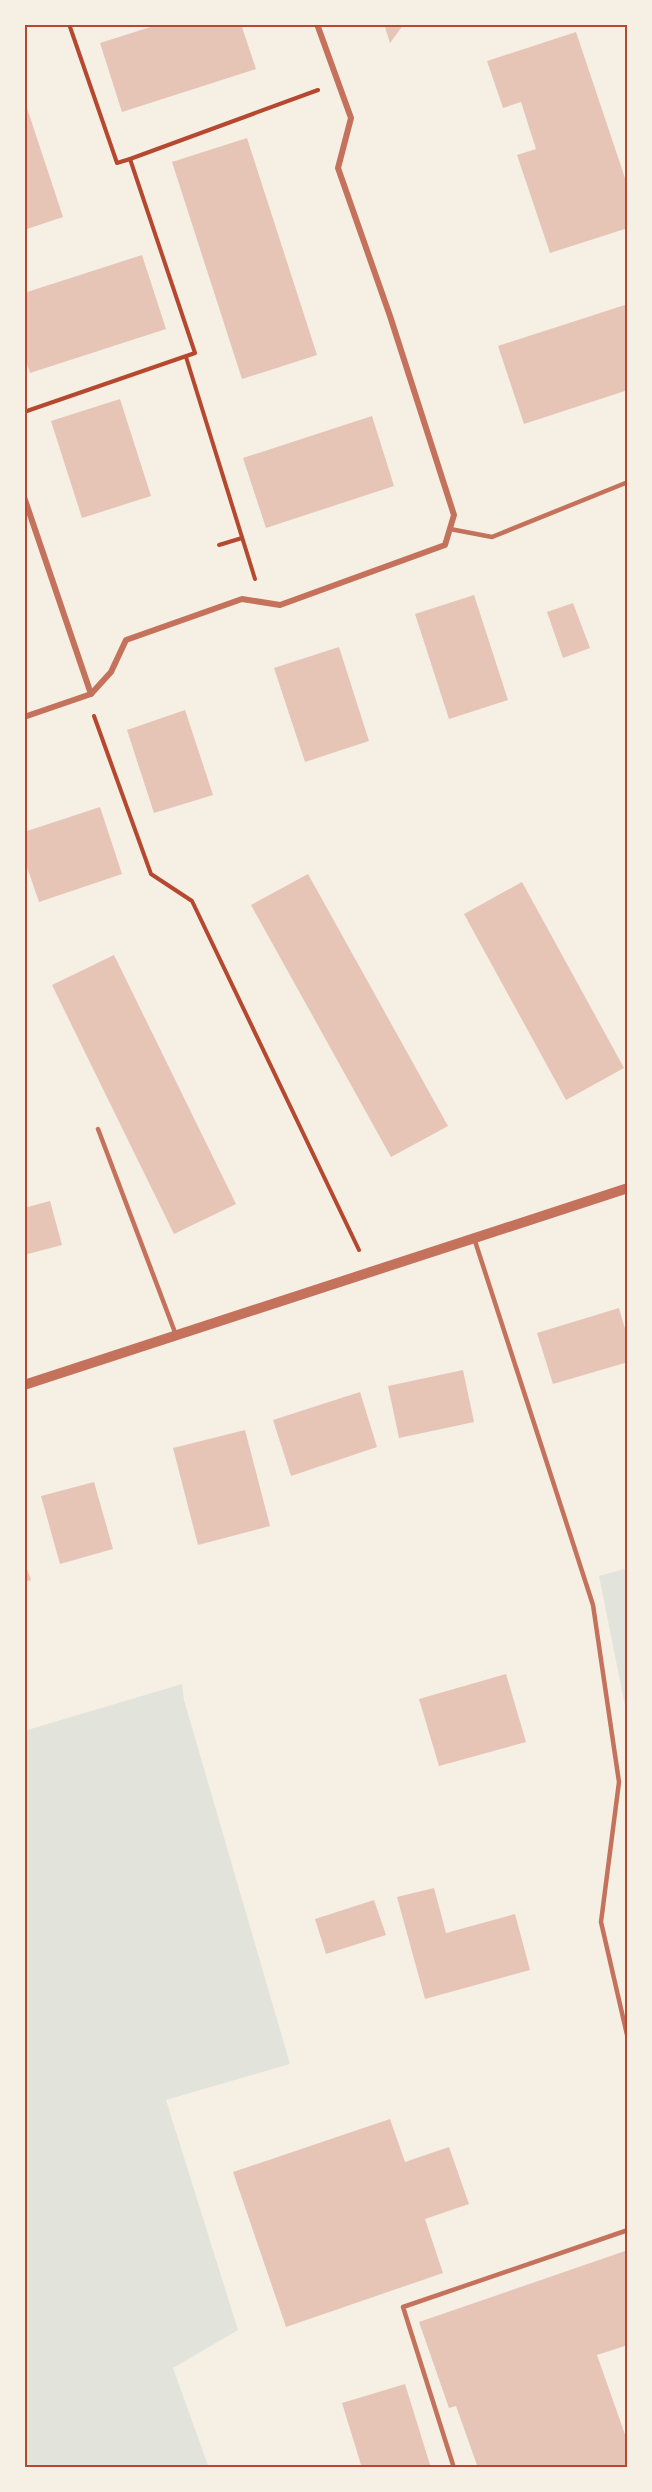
<svg xmlns="http://www.w3.org/2000/svg" width="652" height="2492" font-family="Ubuntu,sans-serif">
  <rect width="100%" height="100%" fill="#f6efe4"/>
  <g fill="#e2e4dc">
    <path d="M628,1568v153l-29,-145z"/>
    <path d="M182,1684l2,16 106,364 -124,36 72,230 -65,38 36,100h-185v-737z"/>
  </g>
  <g fill="#e6c5b7">
    <path d="M160,24h81l15,45 -134,43 -22,-69z"/>
    <path d="M384,24h20l-14,19z"/>
    <path d="M576,32l52,155v41l-78,25 -33,-98 19,-6 -15,-47 -18,6 -16,-47z"/>
    <path d="M24,99l39,118 -39,13z"/>
    <path d="M247,138l70,217 -75,24 -70,-217z"/>
    <path d="M142,255l24,74 -136,44 -6,-18v-62z"/>
    <path d="M628,304v86l-104,34 -26,-78z"/>
    <path d="M120,399l31,97 -69,22 -31,-97z"/>
    <path d="M372,416l22,70 -128,42 -23,-70z"/>
    <path d="M474,595l34,105 -59,19 -34,-105z"/>
    <path d="M573,603l17,45 -27,10 -16,-46z"/>
    <path d="M339,647l30,94 -64,21 -31,-94z"/>
    <path d="M185,710l28,85 -59,18 -27,-83z"/>
    <path d="M100,807l22,67 -83,28 -15,-44v-26z"/>
    <path d="M308,874l140,252 -57,31 -140,-252z"/>
    <path d="M522,882l102,186 -58,32 -102,-186z"/>
    <path d="M114,955l122,249 -62,30 -122,-249z"/>
    <path d="M50,1201l12,44 -38,10v-47z"/>
    <path d="M619,1308l9,31v23l-75,22 -16,-51z"/>
    <path d="M463,1370l11,52 -75,16 -11,-52z"/>
    <path d="M360,1392l17,55 -86,29 -18,-56z"/>
    <path d="M245,1430l25,96 -72,19 -25,-97z"/>
    <path d="M94,1482l19,67 -53,15 -19,-68z"/>
    <path d="M24,1560l7,20 -7,2z"/>
    <path d="M506,1674l20,68 -87,24 -20,-67z"/>
    <path d="M434,1888l12,45 69,-19 15,56 -105,29 -28,-102z"/>
    <path d="M374,1900l12,35 -60,19 -11,-35z"/>
    <path d="M390,2119l15,43 44,-15 20,57 -44,15 18,54 -157,54 -53,-155z"/>
    <path d="M628,2250v95l-31,10 31,88v25h-150l-22,-62 -7,2 -30,-86z"/>
    <path d="M405,2384l26,84h-69l-20,-65z"/>
  </g>
  <g fill="none" stroke-linecap="round" stroke-linejoin="round">
    <g stroke="#b5482f" stroke-width="4">
      <path d="M130,159l188,-69"/>
      <path d="M186,357l69,222"/>
      <path d="M24,412l171,-59 -65,-194 -13,4 -48,-139"/>
      <path d="M219,545l23,-7"/>
      <path d="M94,716l57,158 41,27 167,349"/>
    </g>
    <g stroke="#c5725c" stroke-width="4.5">
      <path d="M450,529l42,8 136,-55"/>
      <path d="M98,1129l78,206"/>
      <path d="M474,1238l119,367 26,177 -18,140 27,117"/>
      <path d="M454,2468l-51,-161 225,-77"/>
    </g>
    <g stroke="#c5725c" stroke-width="6">
      <path d="M24,497l67,197"/>
      <path d="M24,717l67,-23 20,-22 15,-32 116,-41 38,6 165,-60 9,-30 -64,-199 -52,-148 13,-50 -34,-94"/>
    </g>
    <path stroke="#c5725c" stroke-width="10" d="M24,1385l604,-197"/>
  </g>
  <rect width="652" height="2492" fill="none" stroke="#f6efe4" stroke-width="51"/>
  <rect x="26" y="26" width="600" height="2440" fill="none" stroke="#b5482f" stroke-width="2"/>
</svg>
